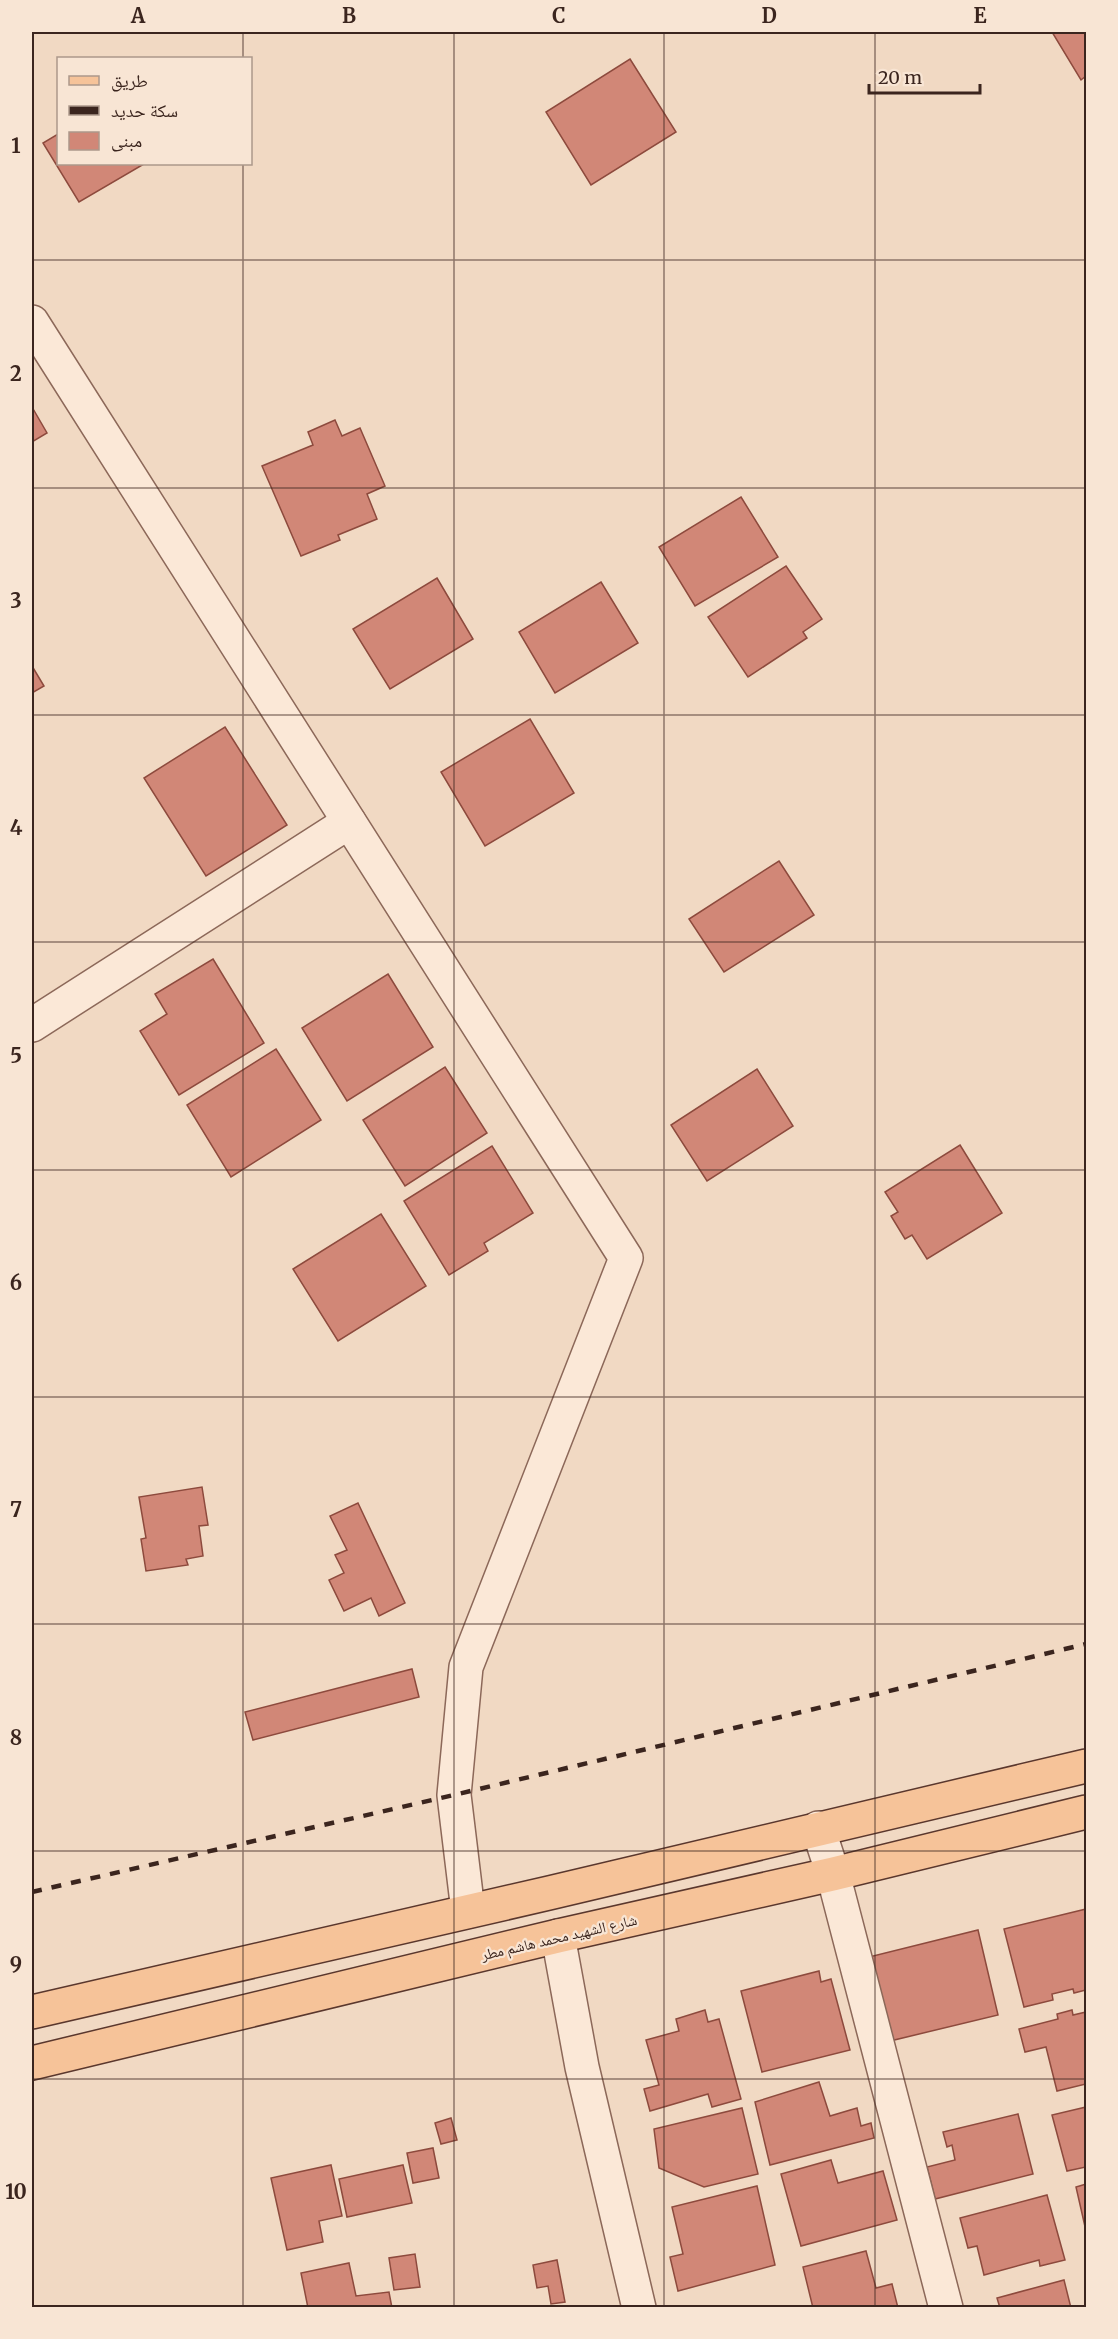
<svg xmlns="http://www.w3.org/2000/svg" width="1118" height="2339" font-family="Merriweather,'Noto Naskh Arabic',serif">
  <rect width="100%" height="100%" fill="#f1d9c3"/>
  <g fill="#d18777" stroke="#8d4a3d" stroke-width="1.5">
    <path d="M1052,32h34v44l-5,4z"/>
    <path d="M630,59l46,73 -85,53 -45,-73z"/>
    <path d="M58,134v30h86l-65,38 -36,-59z"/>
    <path d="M32,407l15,26 -15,9z"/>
    <path d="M335,420l7,16 18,-8 25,58 -18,8 10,25 -39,16 2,5 -39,16 -39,-90 51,-21 -5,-13z"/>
    <path d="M741,497l37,60 -83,49 -36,-59z"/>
    <path d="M786,566l36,53 -19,13 4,6 -59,39 -40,-60z"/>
    <path d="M437,578l36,61 -83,50 -37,-60z"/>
    <path d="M601,582l37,61 -83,50 -36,-61z"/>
    <path d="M32,666l12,20 -12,7z"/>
    <path d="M530,719l44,74 -89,53 -44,-74z"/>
    <path d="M225,727l62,98 -81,51 -62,-98z"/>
    <path d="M779,861l35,54 -90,57 -35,-53z"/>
    <path d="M213,959l51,84 -85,52 -39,-64 27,-17 -12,-20z"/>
    <path d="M388,974l45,73 -86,54 -45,-73z"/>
    <path d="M276,1049l45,71 -90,57 -44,-72z"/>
    <path d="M445,1067l42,66 -82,53 -42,-66z"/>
    <path d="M757,1069l36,57 -86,55 -36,-56z"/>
    <path d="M960,1145l42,68 -75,46 -15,-24 -7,4 -14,-23 7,-4 -13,-20z"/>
    <path d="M492,1146l41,67 -49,30 4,8 -39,24 -45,-74z"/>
    <path d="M381,1214l45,72 -88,55 -45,-72z"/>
    <path d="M202,1487l6,38 -9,1 4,30 -17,3 2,6 -42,6 -5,-32 5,-1 -7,-41z"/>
    <path d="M358,1503l47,100 -26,13 -8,-18 -27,13 -15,-31 15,-7 -9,-18 12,-5 -17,-34z"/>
    <path d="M412,1669l7,28 -166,43 -8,-28z"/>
    <path d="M1086,1909v81l-12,3 -1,-4 -21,5 1,6 -29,7 -20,-78z"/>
    <path d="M978,1930l20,85 -108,26 -21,-84z"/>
    <path d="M819,1971l2,11 10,-3 19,71 -88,22 -21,-81z"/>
    <path d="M705,2010l3,12 11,-3 22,80 -29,8 -4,-13 -58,17 -6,-22 15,-4 -13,-45 33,-9 -3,-12z"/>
    <path d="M1072,2010l1,5 13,-3v72l-29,7 -11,-44 -21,5 -6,-23 39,-10 -1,-5z"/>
    <path d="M819,2082l11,34 27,-8 4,18 10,-3 3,15 -104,27 -15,-63z"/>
    <path d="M1086,2107v60l-19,4 -15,-56z"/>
    <path d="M742,2108l16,66 -54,13 -45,-19 -5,-39z"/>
    <path d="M1018,2114l15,60 -98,25 -8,-32 28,-7 -3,-15 -5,2 -4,-15z"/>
    <path d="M451,2118l6,22 -16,4 -6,-21z"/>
    <path d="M433,2148l6,30 -26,5 -6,-30z"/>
    <path d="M831,2160l7,23 45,-12 14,49 -96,26 -20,-72z"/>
    <path d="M331,2165l11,51 -23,5 4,21 -36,8 -16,-72z"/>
    <path d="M403,2165l9,38 -65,14 -8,-38z"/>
    <path d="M1086,2184v47l-10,-44z"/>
    <path d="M757,2186l18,79 -97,26 -8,-34 13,-3 -11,-47z"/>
    <path d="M1047,2195l18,65 -25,6 -1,-6 -55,15 -7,-29 -9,2 -8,-30z"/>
    <path d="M866,2251l10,37 16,-4 6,24h-85l-10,-41z"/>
    <path d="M415,2254l5,33 -26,3 -5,-32z"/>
    <path d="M557,2260l8,42 -14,2 -3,-18 -11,2 -4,-23z"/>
    <path d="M349,2263l7,33 33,-4 3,16h-84l-7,-35z"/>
    <path d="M1064,2280l7,28h-71l-3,-10z"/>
  </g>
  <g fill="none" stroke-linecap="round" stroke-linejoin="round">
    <g stroke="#8c6859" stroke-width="36">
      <g id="minor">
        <path d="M32,322l594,936 -160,409 -12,128 14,116"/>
        <path d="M32,1025l317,-203"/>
        <path d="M818,1828l15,46 113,434"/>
        <path d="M558,1936l24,131 57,241"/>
      </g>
    </g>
    <g stroke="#5a372d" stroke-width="36">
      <g id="primary">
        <path d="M32,2012l517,-119 537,-127"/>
        <path d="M32,2063l526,-127 275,-62 253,-62"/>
      </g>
    </g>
    <use href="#minor" stroke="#fbe8d7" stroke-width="33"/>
    <use href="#primary" stroke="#f6c399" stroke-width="33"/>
    <path stroke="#3b251e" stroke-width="4.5" stroke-dasharray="10 10" stroke-linecap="butt" d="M32,1892l422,-97 632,-151"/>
  </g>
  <path fill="none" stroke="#3b251e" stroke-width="1.5" stroke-opacity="0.55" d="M243,32v26M454,32v2276M664,32v2276M875,32v2276M243,164v2144M32,260h1054M32,488h1054M32,715h1054M32,942h1054M32,1170h1054M32,1397h1054M32,1624h1054M32,1851h1054M32,2079h1054"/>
  <g text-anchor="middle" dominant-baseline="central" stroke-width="4.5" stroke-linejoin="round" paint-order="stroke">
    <g font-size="15" fill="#3b251e" stroke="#f8e5d4">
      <text transform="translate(559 1937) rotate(-13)">شارع الشهيد محمد هاشم مطر</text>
    </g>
  </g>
  <rect width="1118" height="2339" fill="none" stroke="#f8e5d4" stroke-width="66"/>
  <rect x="57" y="57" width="195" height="108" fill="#f8e5d4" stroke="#ac988b" stroke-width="1.5"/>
  <rect x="69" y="76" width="30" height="9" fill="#f6c399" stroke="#ac988b" stroke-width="1.5"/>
  <text x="111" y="87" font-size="18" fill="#3b251e">طريق</text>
  <rect x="69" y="106" width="30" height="9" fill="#3b251e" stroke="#ac988b" stroke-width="1.5"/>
  <text x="111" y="117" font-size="18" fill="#3b251e">سكة حديد</text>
  <rect x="69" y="132" width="30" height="18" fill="#d18777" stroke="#ac988b" stroke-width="1.5"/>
  <text x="111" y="147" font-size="18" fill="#3b251e">مبنى</text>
  <path d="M869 84v9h111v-9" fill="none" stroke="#3b251e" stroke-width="3"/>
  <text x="878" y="84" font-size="18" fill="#3b251e" stroke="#f8e5d4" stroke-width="4.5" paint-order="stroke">20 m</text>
  <rect x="33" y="33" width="1052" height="2273" fill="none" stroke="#3b251e" stroke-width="2"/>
  <g font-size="20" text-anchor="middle" font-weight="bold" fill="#3b251e">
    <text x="138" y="23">A</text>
    <text x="349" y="23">B</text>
    <text x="559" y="23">C</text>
    <text x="769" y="23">D</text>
    <text x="980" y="23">E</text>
    <text x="16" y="153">1</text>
    <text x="16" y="381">2</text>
    <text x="16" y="608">3</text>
    <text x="16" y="835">4</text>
    <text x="16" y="1063">5</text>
    <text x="16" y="1290">6</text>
    <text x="16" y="1517">7</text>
    <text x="16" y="1745">8</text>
    <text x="16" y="1972">9</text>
    <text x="16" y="2199">10</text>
  </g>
</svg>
